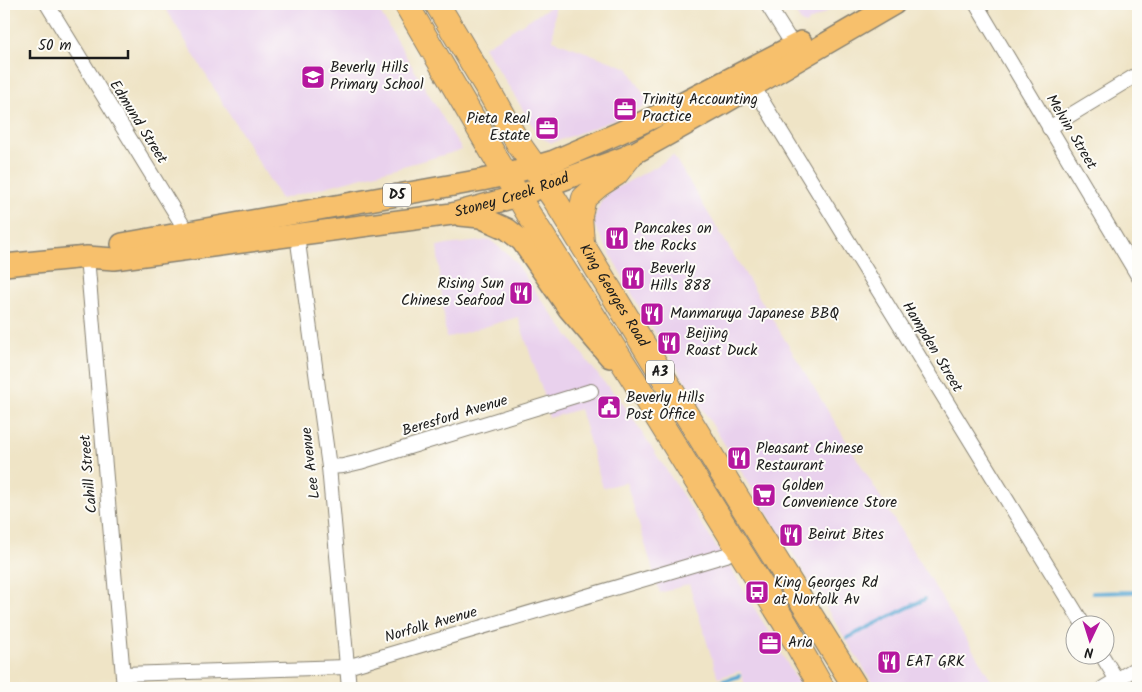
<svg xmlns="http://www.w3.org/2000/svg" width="1142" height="692" font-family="Kalam,sans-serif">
  <rect width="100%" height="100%" fill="#fdfcf7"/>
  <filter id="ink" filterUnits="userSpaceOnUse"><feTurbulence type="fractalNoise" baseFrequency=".02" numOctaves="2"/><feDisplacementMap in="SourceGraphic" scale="10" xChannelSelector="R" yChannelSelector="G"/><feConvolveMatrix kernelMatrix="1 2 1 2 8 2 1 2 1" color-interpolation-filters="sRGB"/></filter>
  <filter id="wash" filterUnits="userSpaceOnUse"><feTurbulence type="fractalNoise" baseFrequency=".0096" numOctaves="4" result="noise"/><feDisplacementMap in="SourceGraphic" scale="20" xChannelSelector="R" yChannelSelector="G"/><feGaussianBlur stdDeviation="1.12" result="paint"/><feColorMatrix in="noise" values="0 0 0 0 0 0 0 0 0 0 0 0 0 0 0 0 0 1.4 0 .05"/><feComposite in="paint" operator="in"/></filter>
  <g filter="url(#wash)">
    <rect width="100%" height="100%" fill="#efe4c6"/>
    <g fill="#e9d1ed">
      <path d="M163,4h212l87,146 -181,49z"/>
      <path d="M555,4l-2,36 75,28 22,36 -36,16 -62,23 -12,-6 -56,-90z"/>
      <path d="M790,4h50l-35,20 -4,-2z"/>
      <path d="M673,155l323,533h-120l-235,-378 -47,-85 1,-9 6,-15 10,-10 48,-26z"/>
      <path d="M490,240l19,15 8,9 23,34 61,81 21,23 112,172 44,73 23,41h-55l-6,-17 -22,7 -29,-94 -29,9 -34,-111 -23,6 -23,-79 -31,9 -7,-28 -24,-73 -72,21 -9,-92z"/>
    </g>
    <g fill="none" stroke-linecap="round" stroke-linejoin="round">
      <g stroke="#5ba9d4" stroke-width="4">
        <path d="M1093,593l40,-1"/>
        <path d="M847,638l78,-39"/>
        <path d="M703,688l36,-12"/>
      </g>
    </g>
  </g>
  <g filter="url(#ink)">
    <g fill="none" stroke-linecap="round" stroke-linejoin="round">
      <g stroke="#868071" stroke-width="16">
        <g id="street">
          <path d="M47,4l140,228"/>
          <path d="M767,4l31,49"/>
          <path d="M976,4l162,272"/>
          <path d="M753,86l330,538"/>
          <path d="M1049,128l89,-54"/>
          <path d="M297,235l32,232 20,221"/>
          <path d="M87,257l37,431"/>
          <path d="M329,467l14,-1 17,-4 231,-71"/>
          <path d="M1101,654l16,26"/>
          <path d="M123,674l224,-7 379,-112 12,-7"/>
          <path d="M1103,688l35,-21"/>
        </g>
      </g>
      <g stroke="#868071" stroke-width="24">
        <g id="primary">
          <path d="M460,215l20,2 27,12 15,12 47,68 41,48"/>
          <path d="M122,244l360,-64 23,-5 49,-14 65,-28 51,-23 131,-68"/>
          <path id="s1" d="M4,265l83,-8 27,2 338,-45 66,-18 113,-41 91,-51 172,-100"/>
        </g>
      </g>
      <g stroke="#868071" stroke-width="26">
        <g id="highway">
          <path d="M406,4l122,209 106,167 104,168 47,75 37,65"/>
          <path id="s2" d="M437,4l48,80 33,59 17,24 11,20 9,13 183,299 118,189"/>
          <path d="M582,243l-2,-27 4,-18 15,-13 17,-11 15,-19"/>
        </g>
      </g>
      <use href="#street" stroke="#fff" stroke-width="14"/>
      <use href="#primary" stroke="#f7c06c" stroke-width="21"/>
      <use href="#highway" stroke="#f7c06c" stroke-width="24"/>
    </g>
  </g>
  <defs>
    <g id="school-square" transform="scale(1.25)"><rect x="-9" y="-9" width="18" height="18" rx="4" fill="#b5179e" stroke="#fdfcf7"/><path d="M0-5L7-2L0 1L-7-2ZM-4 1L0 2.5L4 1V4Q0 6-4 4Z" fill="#fff"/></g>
    <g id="office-square" transform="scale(1.25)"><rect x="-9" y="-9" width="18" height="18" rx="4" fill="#b5179e" stroke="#fdfcf7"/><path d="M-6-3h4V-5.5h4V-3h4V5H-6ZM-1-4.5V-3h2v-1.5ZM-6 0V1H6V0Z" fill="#fff"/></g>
    <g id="restaurant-square" transform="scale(1.25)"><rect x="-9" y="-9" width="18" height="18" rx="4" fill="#b5179e" stroke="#fdfcf7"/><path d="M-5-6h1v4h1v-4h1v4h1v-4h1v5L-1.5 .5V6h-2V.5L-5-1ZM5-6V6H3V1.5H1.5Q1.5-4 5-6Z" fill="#fff"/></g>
    <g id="civic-square" transform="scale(1.25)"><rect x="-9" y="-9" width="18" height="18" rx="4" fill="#b5179e" stroke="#fdfcf7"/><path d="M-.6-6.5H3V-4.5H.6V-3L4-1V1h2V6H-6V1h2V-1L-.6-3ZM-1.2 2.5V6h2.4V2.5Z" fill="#fff"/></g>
    <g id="supermarket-square" transform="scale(1.25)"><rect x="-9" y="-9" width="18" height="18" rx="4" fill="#b5179e" stroke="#fdfcf7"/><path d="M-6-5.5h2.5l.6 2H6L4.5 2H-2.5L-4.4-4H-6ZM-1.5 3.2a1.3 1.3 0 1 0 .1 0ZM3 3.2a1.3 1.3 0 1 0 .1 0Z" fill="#fff"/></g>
    <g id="bus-square" transform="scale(1.25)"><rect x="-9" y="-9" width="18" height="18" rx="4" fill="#b5179e" stroke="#fdfcf7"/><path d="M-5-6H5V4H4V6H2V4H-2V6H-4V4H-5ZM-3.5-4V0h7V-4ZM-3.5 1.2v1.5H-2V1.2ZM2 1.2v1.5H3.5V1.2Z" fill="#fff"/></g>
  </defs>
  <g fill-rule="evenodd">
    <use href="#school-square" x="313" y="77"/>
    <use href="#office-square" x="625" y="109"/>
    <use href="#office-square" x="547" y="128"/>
    <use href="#restaurant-square" x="617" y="238"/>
    <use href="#restaurant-square" x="633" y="278"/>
    <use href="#restaurant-square" x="521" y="293"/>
    <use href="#restaurant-square" x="652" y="314"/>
    <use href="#restaurant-square" x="669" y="343"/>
    <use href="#civic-square" x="609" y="407"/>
    <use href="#restaurant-square" x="739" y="458"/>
    <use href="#supermarket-square" x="764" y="495"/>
    <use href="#restaurant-square" x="791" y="535"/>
    <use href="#bus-square" x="757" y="592"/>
    <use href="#office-square" x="770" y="643"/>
    <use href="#restaurant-square" x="889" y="662"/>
  </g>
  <g text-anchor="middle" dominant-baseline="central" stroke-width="4" stroke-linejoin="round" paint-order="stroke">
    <g fill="#fdfcf7" stroke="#605f5e" stroke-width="1">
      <rect x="383" y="183.5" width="28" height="23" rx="4"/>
      <rect x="646" y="360.5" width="28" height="23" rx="4"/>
    </g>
    <g font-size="14" font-weight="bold" fill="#1c1c1c">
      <text x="397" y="195">D5</text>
      <text x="660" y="372">A3</text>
    </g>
    <g font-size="15" fill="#1c1c1c" stroke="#fdfcf7" text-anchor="start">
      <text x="330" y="68">Beverly Hills<tspan x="330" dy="17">Primary School</tspan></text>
      <text x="642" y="100">Trinity Accounting<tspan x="642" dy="17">Practice</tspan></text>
      <text x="530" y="119" text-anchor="end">Pieta Real<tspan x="530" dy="17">Estate</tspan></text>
      <text x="634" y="229">Pancakes on<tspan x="634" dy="17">the Rocks</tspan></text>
      <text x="650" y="269">Beverly<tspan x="650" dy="17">Hills 888</tspan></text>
      <text x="504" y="284" text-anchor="end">Rising Sun<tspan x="504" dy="17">Chinese Seafood</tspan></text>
      <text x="670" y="314">Manmaruya Japanese BBQ</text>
      <text x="686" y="334">Beijing<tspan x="686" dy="17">Roast Duck</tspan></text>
      <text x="626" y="398">Beverly Hills<tspan x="626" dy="17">Post Office</tspan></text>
      <text x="756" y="449">Pleasant Chinese<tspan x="756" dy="17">Restaurant</tspan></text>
      <text x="782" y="486">Golden<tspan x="782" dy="17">Convenience Store</tspan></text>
      <text x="808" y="535">Beirut Bites</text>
      <text x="774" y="583">King Georges Rd<tspan x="774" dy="17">at Norfolk Av</tspan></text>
      <text x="788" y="643">Aria</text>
      <text x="906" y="662">EAT GRK</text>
    </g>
    <g font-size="15" fill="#1c1c1c" stroke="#fdfcf7">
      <text transform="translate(138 122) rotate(58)">Edmund Street</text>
      <text transform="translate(1071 132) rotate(59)">Melvin Street</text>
      <text stroke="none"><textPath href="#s1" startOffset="514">Stoney Creek Road</textPath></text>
      <text stroke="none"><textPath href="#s2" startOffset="341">King Georges Road</textPath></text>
      <text transform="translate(932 347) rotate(59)">Hampden Street</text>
      <text transform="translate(455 416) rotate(-17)">Beresford Avenue</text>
      <text transform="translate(311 463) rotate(-97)">Lee Avenue</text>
      <text transform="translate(89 474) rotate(-95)">Cahill Street</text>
      <text transform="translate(431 625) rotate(-16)">Norfolk Avenue</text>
    </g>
  </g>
  <rect width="1142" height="692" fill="none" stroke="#fdfcf7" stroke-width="20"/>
  <g transform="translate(1090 640) rotate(184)"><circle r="24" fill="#fdfcf7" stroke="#a3a29f"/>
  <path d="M0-4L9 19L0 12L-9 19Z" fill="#b5179e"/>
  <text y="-8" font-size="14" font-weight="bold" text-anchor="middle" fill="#1c1c1c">N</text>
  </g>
  <path d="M30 50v8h98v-8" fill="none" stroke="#1c1c1c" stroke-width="2.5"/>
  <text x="38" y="50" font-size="15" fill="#1c1c1c" stroke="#fdfcf7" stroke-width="4" paint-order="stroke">50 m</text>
</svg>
